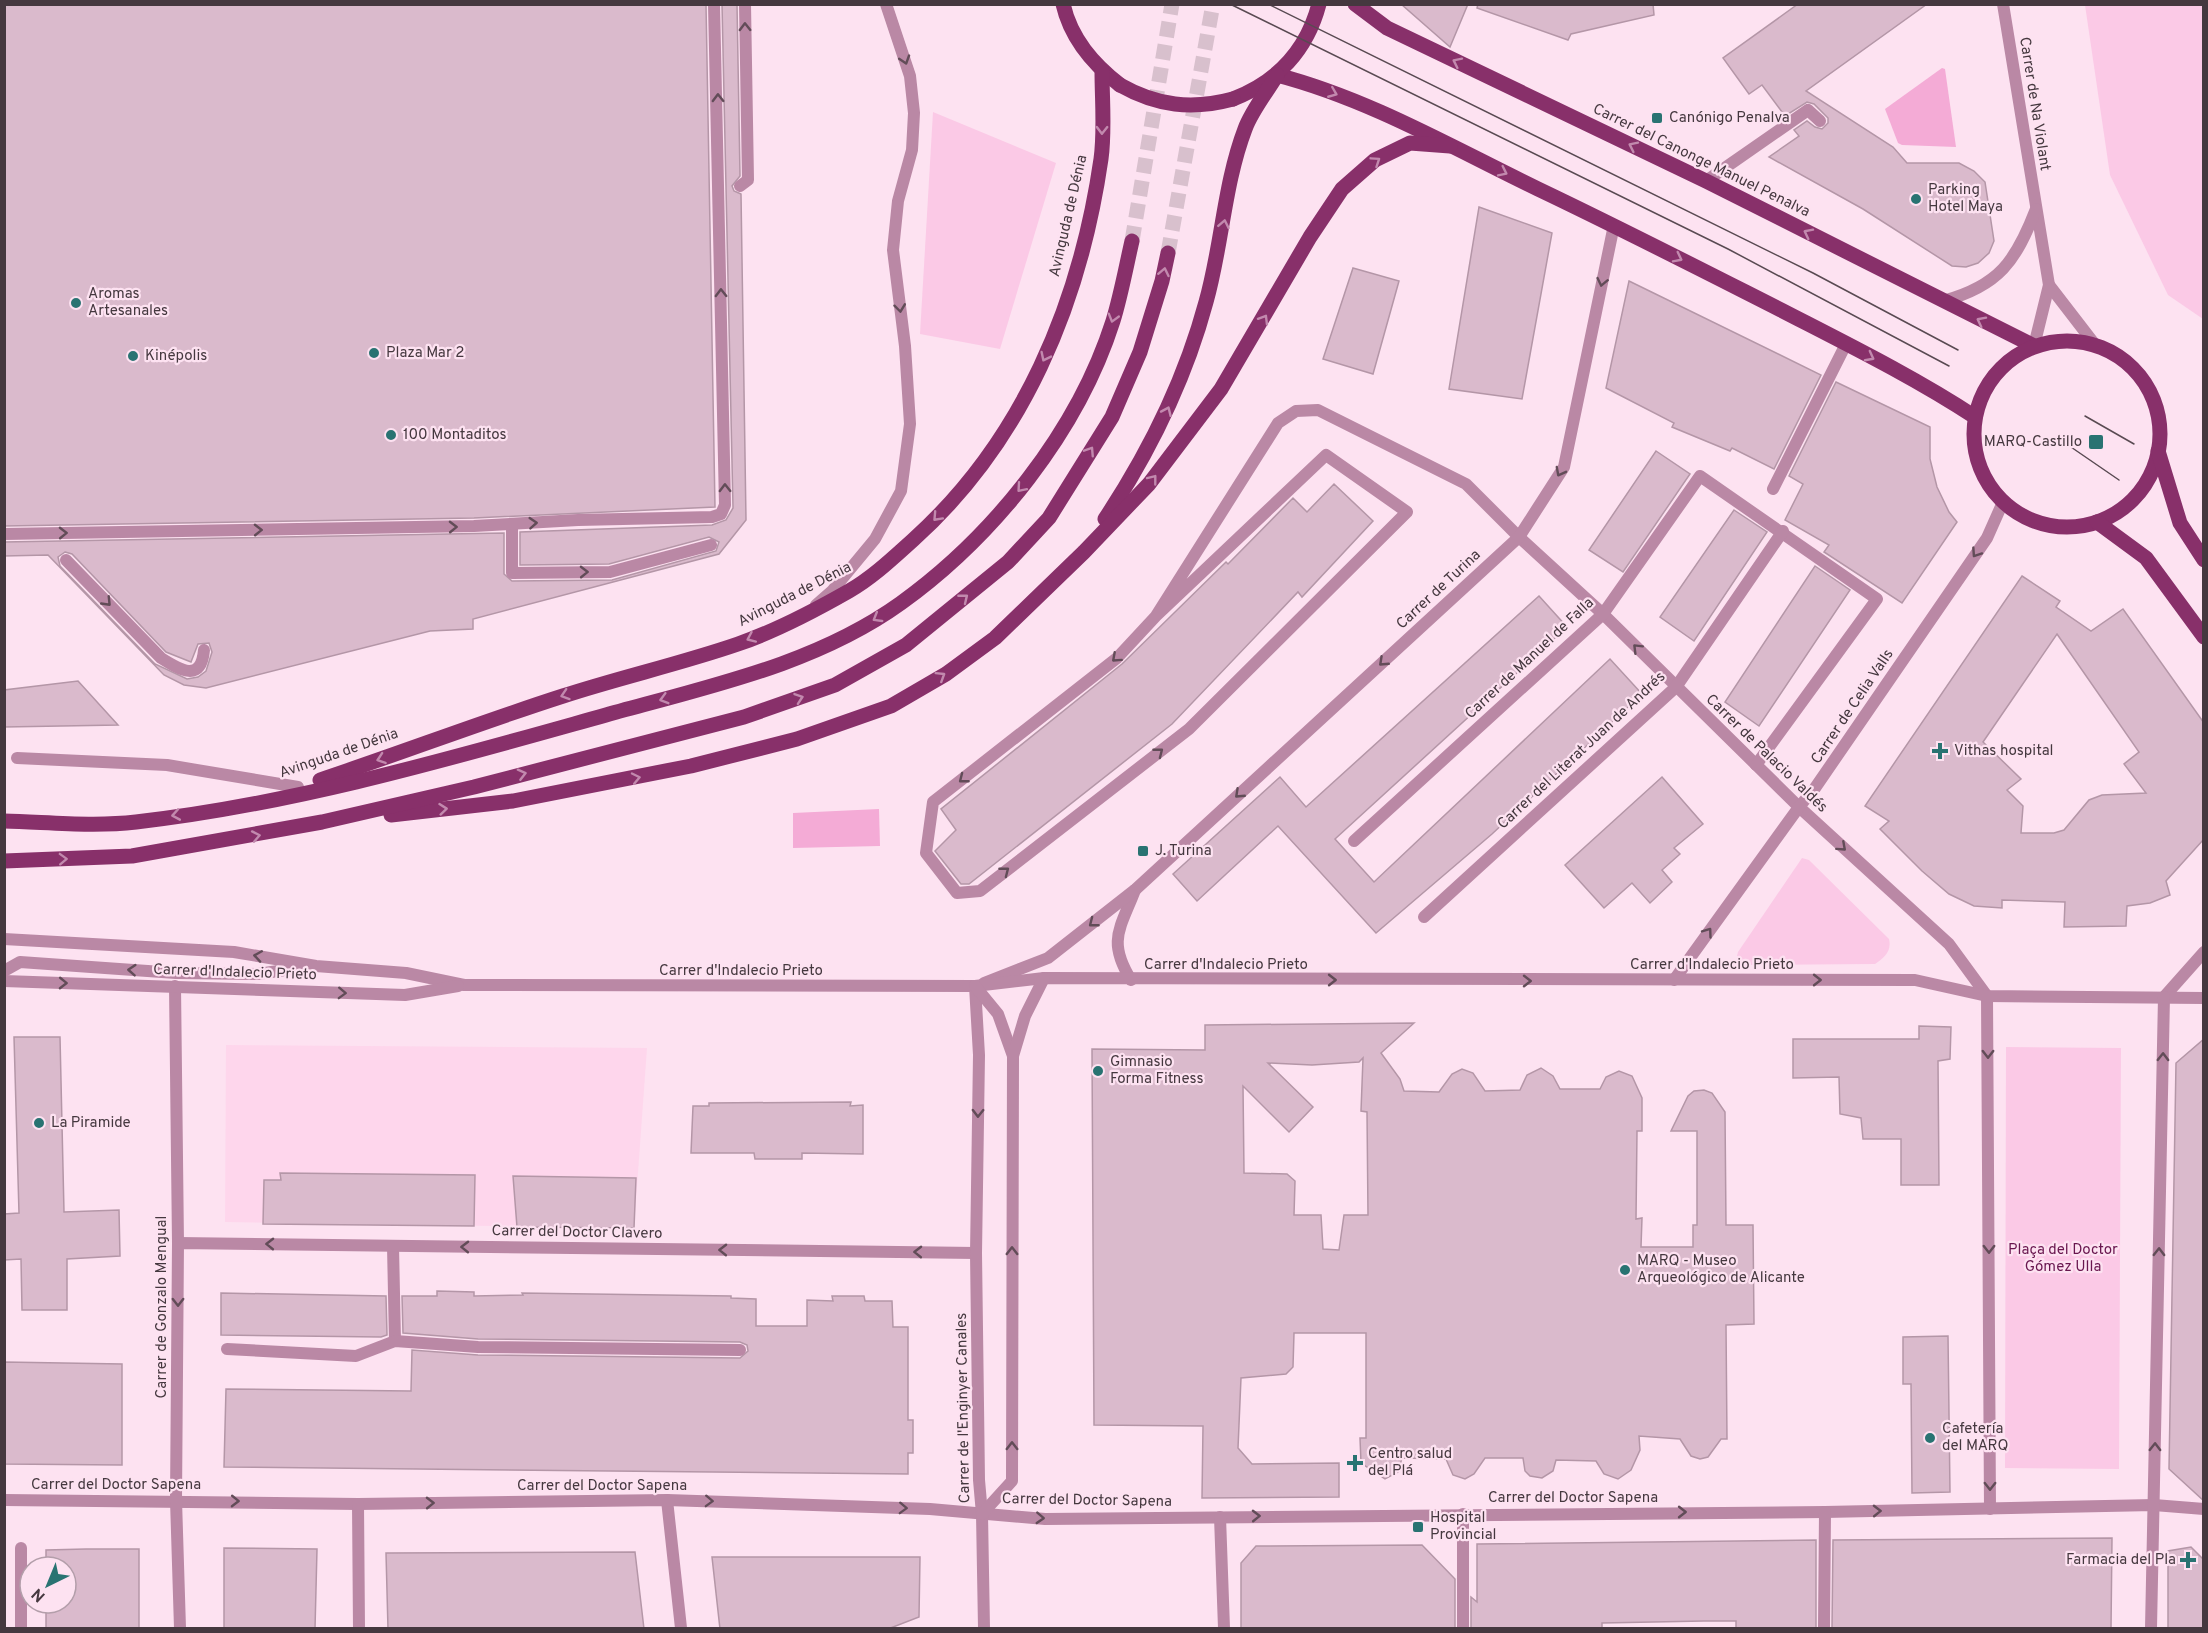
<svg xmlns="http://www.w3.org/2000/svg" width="2208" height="1633" font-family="Overpass,sans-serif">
  <rect width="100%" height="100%" fill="#fde2f1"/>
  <path fill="#fed6ec" d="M226,1045l421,3 -13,180 -409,-6z"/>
  <g fill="#fbc9e6">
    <path d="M2085,5h118v314l-35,-24 -58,-120z"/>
    <path d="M933,112l123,51 -56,186 -80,-15z"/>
    <path d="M1802,858l7,2 80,79c3,12 -5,19 -14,25l-128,1 -10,-9 1,-4z"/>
    <path d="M2006,1047l115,1 -2,421 -114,-1z"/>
  </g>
  <g fill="#f4abd6">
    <path d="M1942,68l3,1 11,78 -54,-2 -4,-2 -13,-34z"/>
    <path d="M879,809l1,37 -87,2v-35z"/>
  </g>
  <g fill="#dabacc" stroke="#b496a7" stroke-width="1.5" fill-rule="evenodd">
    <path d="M4,4h702l9,503 -241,11 -470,8z"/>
    <path d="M722,4h15l3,172 -8,10 2,5 7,3 5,326 -27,34 -246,65v10l-43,2 -224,57 -22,-3 -20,-10 -116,-120 -44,1v-14l500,-9v41l8,7 100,-1 104,-29 3,-9 -10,-5 -100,27 -89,1v-33l192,-7 14,-5 7,-12zM65,552l7,2 94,98 25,10 7,-18 11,-1 3,9 -6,19 -8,6 -11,2 -32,-15 -95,-98 -2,-9z"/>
    <path d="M1401,4h67l-18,43z"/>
    <path d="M1478,4h175l1,11 -83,19 -3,6 -91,-32z"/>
    <path d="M1798,4h129l-121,87 87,56 14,16h52l15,8 11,11 9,59 -5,12 -11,10 -12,4 -14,-1 -89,-57 -94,-52 30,-21 -5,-6 13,-9 8,6 7,2 6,-6v-5l-14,-14 -7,-2 -22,14 -23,-31 -13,9 -26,-36z"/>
    <path d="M1479,207l73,26 -30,166 -73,-10z"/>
    <path d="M1353,268l46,13 -26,93 -50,-15z"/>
    <path d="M1629,281l192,94 -47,94 -42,-21 -2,3 -58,-24 2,-4 -68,-35z"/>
    <path d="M1836,382l94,45v32l7,28 12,25 8,10 -55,81 -78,-51 5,-7 -44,-25 18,-36 -14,-8z"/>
    <path d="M1656,451l34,23 -67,98 -34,-22z"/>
    <path d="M1334,484l39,37 -71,76 -4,-5 -126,132 -203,160h-8l-26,-33 21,-21 -15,-21 181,-145 104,-102 2,2 65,-66 14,14z"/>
    <path d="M1734,510l33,22 -73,109 -34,-24z"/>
    <path d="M1815,566l35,24 -91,136 -34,-24z"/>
    <path d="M2022,576l38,25 -4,6 35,24 32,-22 81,114v116l-38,42 4,14 -20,8 -23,3 -1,20 -62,1 1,-25 -63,-2v8l-28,-2 -25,-12 -27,-23 -42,-42 9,-8 -24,-15zM2057,634l82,118 -15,12 22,29 -44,2 -13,5 -25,30 -10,3h-33l2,-27 -16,-16 14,-11 -38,-37z"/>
    <path d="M1539,596l28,31 -232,212 39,43 236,-223 32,35 -150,140 -116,99 -98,-107 -81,75 -24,-27 107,-97 26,30z"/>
    <path d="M78,681l40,44 -114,2v-37z"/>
    <path d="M1662,777l41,47 -29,24 6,6 -18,16 10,12 -22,21 -18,-20 -28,25 -39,-43z"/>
    <path d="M1414,1023l-33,30 19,26 4,12 35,1 13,-18 10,-5 11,4 12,18 35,-1 7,-15 14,-7 12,8 7,13h40l6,-12 13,-6 13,5 10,22v33h-5l-1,88 6,-1 -1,29h52v-22h4v-94h-26l17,-35 6,-5 10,-1 8,3 13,19 1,113h27l1,99 -28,1 1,114h-6l-13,18 -8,2 -9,-3 -11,-17 -41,-3 1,14 -9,20 -13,9 -14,-5 -8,-13 -40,-1 -3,11 -11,7 -12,-2 -5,-5 -2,-13h-38l-11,16 -9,5 -12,-4 -7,-16 -44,-1 -4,14 -13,7 -24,-16 -1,-25h6v-105h-72l-1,34 -7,7 -45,4 -3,70 14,16 87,-1v34l-137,1 1,-72 -109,-1 -2,-376 113,1v-25zM1363,1058l-2,53 6,1 1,103h-24l-5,35 -16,-1 -2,-34h-27l1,-34 -8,-7 -43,-1 -1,-87 46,46 24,-25 -45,-44 44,2 47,-3z"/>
    <path d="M1919,1026l32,1 -1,32 -12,2 1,124h-38v-46h-38l-2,-21 -21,-4 -1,-37 -46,1v-39h126z"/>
    <path d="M14,1037h46l4,175 55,-2 1,46 -53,3v51h-45l-1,-51 -17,1v-46l15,-1z"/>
    <path d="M2204,1039v462l-35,-32 7,-406z"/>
    <path d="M851,1102l-1,4 13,-1v49l-61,-1v6h-47l-1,-6h-63l2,-47h16v-3z"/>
    <path d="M280,1173l195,2 -1,51 -211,-2 1,-44h17z"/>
    <path d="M513,1176l123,2 -2,50 -117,-1z"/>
    <path d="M437,1291l37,1v4l49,-1 -1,-2 209,3v2l25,1v27h51v-26l26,1 -1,-5h32l1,5h27l1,26h15v93h5v33h-5v21l-684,-7 2,-78 185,2 1,-41 66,5 262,3 8,-7 -1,-6 -7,-3 -262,-3 -75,-6 -1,-37h35z"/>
    <path d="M221,1293l165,3 1,39 -6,2 -160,-2z"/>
    <path d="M1948,1336l2,156 -38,1 -1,-109h-8v-47z"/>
    <path d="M4,1362l118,2v101l-118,-1z"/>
    <path d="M2112,1538l-1,91h-279l1,-89z"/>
    <path d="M1816,1540v89h-80v-8h-32l-102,2v6h-131v-32l6,5v-58z"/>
    <path d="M1422,1545l33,34v50h-214v-66l15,-17z"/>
    <path d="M2191,1547l13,13v69h-36v-78z"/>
    <path d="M224,1548l93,1 -2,80h-91z"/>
    <path d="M86,1549h53v80h-93v-26h20v-36h-20v-17z"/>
    <path d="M635,1552l9,77h-256l-2,-76z"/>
    <path d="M712,1557h208l-1,60 -31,12h-168z"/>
  </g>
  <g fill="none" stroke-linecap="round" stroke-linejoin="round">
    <g stroke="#d8c0cd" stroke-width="15" stroke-dasharray="15 8" stroke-linecap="butt">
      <path d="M1132,241l40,-237"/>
      <path d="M1168,253l45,-249"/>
    </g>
    <g stroke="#ba88a5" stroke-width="12">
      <path d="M1706,181l102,-71 12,11"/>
      <path d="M740,186l8,-6 -3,-176"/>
      <path d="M512,524v49l98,-1 101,-27"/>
      <path d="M4,534l470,-8 104,-6 134,-3 9,-3 4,-9 -11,-501"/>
      <path d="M66,560l95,98c19,12 40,25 43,-8"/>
      <path d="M1156,616l170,-161 81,57 -218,217 -209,162 -23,2 -31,-40 7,-51 184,-144 39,-42 122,-193 18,-12 22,-1 148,74 53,53"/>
      <path d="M17,758l150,7 131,22"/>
      <path d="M21,1628v-80"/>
    </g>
    <g stroke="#ba88a5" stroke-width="12">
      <path d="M175,986l3,257"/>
      <path d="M667,1500l14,128"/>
    </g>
    <g stroke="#ba88a5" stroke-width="12">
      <path d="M2003,4l46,281 -15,61"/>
      <path d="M2049,285l47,61"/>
      <path d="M1943,301c56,-15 73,-40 93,-92"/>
      <path d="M1773,489l73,-145"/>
      <path d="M1519,537l84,77 196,193 150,137 38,52 3,513"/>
      <path d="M816,605l16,-14 43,-52 26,-48 9,-67 -5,-78 -12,-96 5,-49 14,-51 2,-37 -4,-37 -24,-72"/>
      <path d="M1354,841l249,-227 97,-138 177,123 -121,166"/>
      <path d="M1424,917l252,-230 107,-156"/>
      <path d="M4,971l16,-9 156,11 82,1 54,-8"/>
      <path d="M1131,980c-24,-39 -11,-51 4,-90"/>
      <path d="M1674,980l125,-173 16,-19 172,-250 16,-36"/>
      <path d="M984,983l64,-25 88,-69 383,-352 45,-70 50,-242"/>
      <path d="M2164,997l40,-45"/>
      <path d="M393,1246l2,95"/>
      <path d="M227,1349l129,7 39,-15 83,6 262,3"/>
      <path d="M4,1500l354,4 309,-4 263,9 115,10 780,-7 329,-7 50,4"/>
      <path d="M358,1504l1,124"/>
      <path d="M1463,1514v114"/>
      <path d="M1220,1517l4,111"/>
      <path d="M180,1628l-4,-128 2,-257 798,10"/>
      <path d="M1824,1628l1,-116"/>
    </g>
    <g stroke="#ba88a5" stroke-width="12">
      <path d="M4,939l230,13 82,14 90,7 58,12 511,1 69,-8 871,2 72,16 217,2"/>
      <path d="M4,981l401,14 53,-9"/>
      <path d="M975,986l4,69 -3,198 3,227 3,34 2,114"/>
      <path d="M975,986l23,28 15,42"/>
      <path d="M982,1514l30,-33 1,-425 12,-40 19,-38"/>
      <path d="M2151,1628l13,-631"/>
    </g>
    <g stroke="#88306a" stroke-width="15">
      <path d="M1063,4c8,35 30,60 57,81"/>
      <path d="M1355,4l32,24 319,153 328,165"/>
      <path d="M1277,75c92,24 176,73 261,114 82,39 162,80 243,121 66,34 133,67 194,107"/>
      <path d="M1233,99c44,-17 74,-49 86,-95"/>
      <circle cx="2067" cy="434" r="93"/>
      <path d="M2158,451l22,72 24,37"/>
      <path d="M1105,519c45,-68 80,-139 101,-217 16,-56 18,-118 39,-173 7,-19 22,-37 32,-54"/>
      <path d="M2097,522l49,36 58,79"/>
      <path d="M320,780c81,-27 162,-58 243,-84 58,-19 117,-32 175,-52 38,-13 76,-33 111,-53 23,-13 44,-33 64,-51 110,-99 167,-236 188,-381 4,-28 1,-59 1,-88"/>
      <path d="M391,815l122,-14 178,-35 106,-27 94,-33 55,-32 49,-36 89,-86 65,-68 72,-95 89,-152 32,-48 33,-29 35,-17 40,3"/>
      <path d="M4,821c43,1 89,6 132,1 159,-18 316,-64 470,-107 100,-28 209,-50 295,-112 93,-67 177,-172 212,-282 8,-26 13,-54 19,-80"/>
      <path d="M4,861l128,-5 190,-34 152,-35 270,-70 91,-32 71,-40 102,-83 41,-44 63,-101 28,-65 22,-71 6,-28"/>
    </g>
    <g stroke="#594a52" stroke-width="1.5">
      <path d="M1230,4l498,245 221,117"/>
      <path d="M1268,4l545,269 145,77"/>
      <path d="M2085,416l49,28"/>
      <path d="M2068,445l51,35"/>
    </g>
    <path stroke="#88306a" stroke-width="15" d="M1120,85c37,21 72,25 113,14"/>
  </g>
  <defs><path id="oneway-chevron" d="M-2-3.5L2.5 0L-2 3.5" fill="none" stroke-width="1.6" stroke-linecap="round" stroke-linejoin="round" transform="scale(1.5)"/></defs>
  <g stroke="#624c58">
    <use href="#oneway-chevron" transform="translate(745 27) rotate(-91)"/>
    <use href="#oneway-chevron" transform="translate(905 60) rotate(72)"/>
    <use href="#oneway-chevron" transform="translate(718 98) rotate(-91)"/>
    <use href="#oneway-chevron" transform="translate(1602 282) rotate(102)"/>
    <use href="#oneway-chevron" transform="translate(721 293) rotate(-91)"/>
    <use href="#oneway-chevron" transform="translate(900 308) rotate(83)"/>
    <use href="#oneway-chevron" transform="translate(1560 472) rotate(118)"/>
    <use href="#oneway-chevron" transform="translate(725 488) rotate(-91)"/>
    <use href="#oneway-chevron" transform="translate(533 523) rotate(-4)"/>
    <use href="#oneway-chevron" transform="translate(453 527) rotate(-1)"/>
    <use href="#oneway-chevron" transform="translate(258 530) rotate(-1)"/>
    <use href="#oneway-chevron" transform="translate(63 533) rotate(-1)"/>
    <use href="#oneway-chevron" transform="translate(1976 553) rotate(124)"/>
    <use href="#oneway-chevron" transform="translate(584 572) rotate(-1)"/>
    <use href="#oneway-chevron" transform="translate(107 602) rotate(46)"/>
    <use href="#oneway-chevron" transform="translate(1637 648) rotate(-135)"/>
    <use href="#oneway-chevron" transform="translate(1116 658) rotate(138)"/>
    <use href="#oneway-chevron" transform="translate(1383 662) rotate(137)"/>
    <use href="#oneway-chevron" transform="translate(1159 752) rotate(-38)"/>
    <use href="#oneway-chevron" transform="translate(963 779) rotate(142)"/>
    <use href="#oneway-chevron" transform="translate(1239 794) rotate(137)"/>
    <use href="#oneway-chevron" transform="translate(1842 847) rotate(42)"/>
    <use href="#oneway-chevron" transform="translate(1005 871) rotate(-38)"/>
    <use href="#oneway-chevron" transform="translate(1093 923) rotate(142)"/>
    <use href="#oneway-chevron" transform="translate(1708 932) rotate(-54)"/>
    <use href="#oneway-chevron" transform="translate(258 956) rotate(-171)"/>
    <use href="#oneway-chevron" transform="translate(132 970) rotate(-176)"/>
    <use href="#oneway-chevron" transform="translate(1332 980)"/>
    <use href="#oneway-chevron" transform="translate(1817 980)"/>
    <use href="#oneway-chevron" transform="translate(1527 981)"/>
    <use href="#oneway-chevron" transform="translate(63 983) rotate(1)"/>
    <use href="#oneway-chevron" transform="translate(342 993) rotate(2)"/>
    <use href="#oneway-chevron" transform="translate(1988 1054) rotate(90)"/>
    <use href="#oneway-chevron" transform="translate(2163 1057) rotate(-89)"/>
    <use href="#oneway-chevron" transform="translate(978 1113) rotate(91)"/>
    <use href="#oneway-chevron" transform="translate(270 1244) rotate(-179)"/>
    <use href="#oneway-chevron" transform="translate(465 1247) rotate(-179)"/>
    <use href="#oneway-chevron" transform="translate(1989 1249) rotate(90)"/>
    <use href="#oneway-chevron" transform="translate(723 1250) rotate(-179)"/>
    <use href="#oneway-chevron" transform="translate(1012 1251) rotate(-90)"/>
    <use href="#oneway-chevron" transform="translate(918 1252) rotate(-179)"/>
    <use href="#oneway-chevron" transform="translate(2159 1252) rotate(-89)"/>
    <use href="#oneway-chevron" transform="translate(178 1302) rotate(90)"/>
    <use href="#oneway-chevron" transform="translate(1012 1446) rotate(-90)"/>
    <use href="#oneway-chevron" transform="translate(2155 1447) rotate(-89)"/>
    <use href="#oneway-chevron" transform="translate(1990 1486) rotate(90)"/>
    <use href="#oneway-chevron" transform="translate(235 1501) rotate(1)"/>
    <use href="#oneway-chevron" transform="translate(709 1501) rotate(2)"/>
    <use href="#oneway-chevron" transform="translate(430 1503) rotate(-1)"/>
    <use href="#oneway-chevron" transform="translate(903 1508) rotate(2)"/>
    <use href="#oneway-chevron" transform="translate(1877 1511) rotate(-1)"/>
    <use href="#oneway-chevron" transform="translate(1682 1512)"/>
    <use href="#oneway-chevron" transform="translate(1256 1516) rotate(-1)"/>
    <use href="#oneway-chevron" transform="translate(1040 1518) rotate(3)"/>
  </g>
  <g stroke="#c289ae">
    <use href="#oneway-chevron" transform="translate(1457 62) rotate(-154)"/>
    <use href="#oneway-chevron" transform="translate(1333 93) rotate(22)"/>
    <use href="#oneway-chevron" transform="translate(1102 130) rotate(91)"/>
    <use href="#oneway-chevron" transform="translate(1633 146) rotate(-154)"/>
    <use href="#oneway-chevron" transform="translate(1376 161) rotate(-34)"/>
    <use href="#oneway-chevron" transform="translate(1503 172) rotate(26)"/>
    <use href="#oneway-chevron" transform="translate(1224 224) rotate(-79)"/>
    <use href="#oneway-chevron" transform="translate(1808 233) rotate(-153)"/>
    <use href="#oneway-chevron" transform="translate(1678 258) rotate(27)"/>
    <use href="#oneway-chevron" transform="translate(1164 272) rotate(-78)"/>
    <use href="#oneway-chevron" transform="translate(1113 318) rotate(106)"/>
    <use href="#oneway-chevron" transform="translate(1264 319) rotate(-59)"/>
    <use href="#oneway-chevron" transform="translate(1981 321) rotate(-153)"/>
    <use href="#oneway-chevron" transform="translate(1045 357) rotate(116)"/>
    <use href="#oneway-chevron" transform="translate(1870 357) rotate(28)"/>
    <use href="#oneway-chevron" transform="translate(1167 411) rotate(-66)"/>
    <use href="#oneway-chevron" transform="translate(1090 451) rotate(-57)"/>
    <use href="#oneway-chevron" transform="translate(1153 479) rotate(-52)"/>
    <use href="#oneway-chevron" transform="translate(1021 488) rotate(131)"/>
    <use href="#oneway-chevron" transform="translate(937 517) rotate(133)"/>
    <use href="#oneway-chevron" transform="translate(964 598) rotate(-39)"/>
    <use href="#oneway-chevron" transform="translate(877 618) rotate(149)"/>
    <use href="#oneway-chevron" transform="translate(751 638) rotate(156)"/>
    <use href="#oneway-chevron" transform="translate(941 676) rotate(-32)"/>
    <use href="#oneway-chevron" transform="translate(565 695) rotate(162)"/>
    <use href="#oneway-chevron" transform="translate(799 698) rotate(-19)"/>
    <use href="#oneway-chevron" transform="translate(664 699) rotate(164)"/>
    <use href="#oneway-chevron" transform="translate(381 759) rotate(161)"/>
    <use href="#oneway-chevron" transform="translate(522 774) rotate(-14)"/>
    <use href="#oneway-chevron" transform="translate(636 778) rotate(-12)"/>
    <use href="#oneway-chevron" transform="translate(443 809) rotate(-6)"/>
    <use href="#oneway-chevron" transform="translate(176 815) rotate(170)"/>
    <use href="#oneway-chevron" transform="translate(256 836) rotate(-11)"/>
    <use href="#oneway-chevron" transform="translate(63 859) rotate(-2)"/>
  </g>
  <g fill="#297372" stroke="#fde2f1" stroke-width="2">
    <rect x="1651" y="112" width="12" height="12" rx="3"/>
    <circle cx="1916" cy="199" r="6"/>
    <circle cx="76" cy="303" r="6"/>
    <circle cx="374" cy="353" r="6"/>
    <circle cx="133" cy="356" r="6"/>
    <circle cx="391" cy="435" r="6"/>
    <rect x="2088" y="434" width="16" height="16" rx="3"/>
    <path d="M1937 742h6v6h6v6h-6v6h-6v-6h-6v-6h6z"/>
    <rect x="1137" y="845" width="12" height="12" rx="3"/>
    <circle cx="1098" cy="1071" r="6"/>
    <circle cx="39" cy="1123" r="6"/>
    <circle cx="1625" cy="1270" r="6"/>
    <circle cx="1930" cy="1438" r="6"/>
    <path d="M1352 1454h6v6h6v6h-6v6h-6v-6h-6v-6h6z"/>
    <rect x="1412" y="1521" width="12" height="12" rx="3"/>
    <path d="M2185 1551h6v6h6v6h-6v6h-6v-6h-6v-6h6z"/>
  </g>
  <g text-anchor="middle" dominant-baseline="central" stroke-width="4.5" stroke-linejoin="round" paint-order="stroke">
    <g font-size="15" fill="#45383f" stroke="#fde2f1">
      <text transform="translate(2034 104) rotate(81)">Carrer de Na Violant</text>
      <text transform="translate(1701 161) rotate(26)">Carrer del Canonge Manuel Penalva</text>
      <text transform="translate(1069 216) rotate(-77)">Avinguda de Dénia</text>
      <text transform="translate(1439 590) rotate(-43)">Carrer de Turina</text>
      <text transform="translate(795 595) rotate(-27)">Avinguda de Dénia</text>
      <text transform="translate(1530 659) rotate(-43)">Carrer de Manuel de Falla</text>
      <text transform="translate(1853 707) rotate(-56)">Carrer de Celia Valls</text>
      <text transform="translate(1582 751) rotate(-43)">Carrer del Literat Juan de Andrés</text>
      <text transform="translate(339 754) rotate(-19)">Avinguda de Dénia</text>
      <text transform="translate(1766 754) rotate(44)">Carrer de Palacio Valdés</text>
      <text x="1226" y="965">Carrer d'Indalecio Prieto</text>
      <text x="1712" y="965">Carrer d'Indalecio Prieto</text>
      <text x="741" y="971">Carrer d'Indalecio Prieto</text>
      <text transform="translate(235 973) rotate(2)">Carrer d'Indalecio Prieto</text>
      <text transform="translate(577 1233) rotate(1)">Carrer del Doctor Clavero</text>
      <text transform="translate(162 1307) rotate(-90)">Carrer de Gonzalo Mengual</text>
      <text transform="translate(964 1408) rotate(-91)">Carrer de l'Enginyer Canales</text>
      <text x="116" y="1485">Carrer del Doctor Sapena</text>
      <text x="602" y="1486">Carrer del Doctor Sapena</text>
      <text x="1573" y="1498">Carrer del Doctor Sapena</text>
      <text transform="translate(1087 1501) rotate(1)">Carrer del Doctor Sapena</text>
    </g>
    <g font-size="15" fill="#45383f" stroke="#fde2f1" text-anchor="start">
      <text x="1669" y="118">Canónigo Penalva</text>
      <text x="1928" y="190">Parking<tspan x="1928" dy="17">Hotel Maya</tspan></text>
      <text x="88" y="294">Aromas<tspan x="88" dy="17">Artesanales</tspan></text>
      <text x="386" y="353">Plaza Mar 2</text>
      <text x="145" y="356">Kinépolis</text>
      <text x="403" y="435">100 Montaditos</text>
      <text x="2082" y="442" text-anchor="end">MARQ-Castillo</text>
      <text x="1954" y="751">Vithas hospital</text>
      <text x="1155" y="851">J. Turina</text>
      <text x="1110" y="1062">Gimnasio<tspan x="1110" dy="17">Forma Fitness</tspan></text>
      <text x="51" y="1123">La Piramide</text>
      <text x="1637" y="1261">MARQ - Museo<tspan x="1637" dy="17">Arqueológico de Alicante</tspan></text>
      <text x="1942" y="1429">Cafetería<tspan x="1942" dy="17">del MARQ</tspan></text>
      <text x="1368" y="1454">Centro salud<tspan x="1368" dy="17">del Plá</tspan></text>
      <text x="1430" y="1518">Hospital<tspan x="1430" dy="17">Provincial</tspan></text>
      <text x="2176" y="1560" text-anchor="end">Farmacia del Pla</text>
    </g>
    <g font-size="15" fill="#69164f" stroke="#fde2f1">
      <text x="2063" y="1250">Plaça del Doctor<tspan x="2063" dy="17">Gómez Ulla</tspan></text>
    </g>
  </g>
  <rect width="2208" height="1633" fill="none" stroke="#45383f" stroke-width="12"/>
  <g transform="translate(48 1585) rotate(223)"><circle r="28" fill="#fde2f1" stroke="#b39eaa" stroke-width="1.5"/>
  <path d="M0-4.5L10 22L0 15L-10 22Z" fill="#297372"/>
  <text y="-9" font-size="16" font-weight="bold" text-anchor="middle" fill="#45383f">N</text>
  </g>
</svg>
